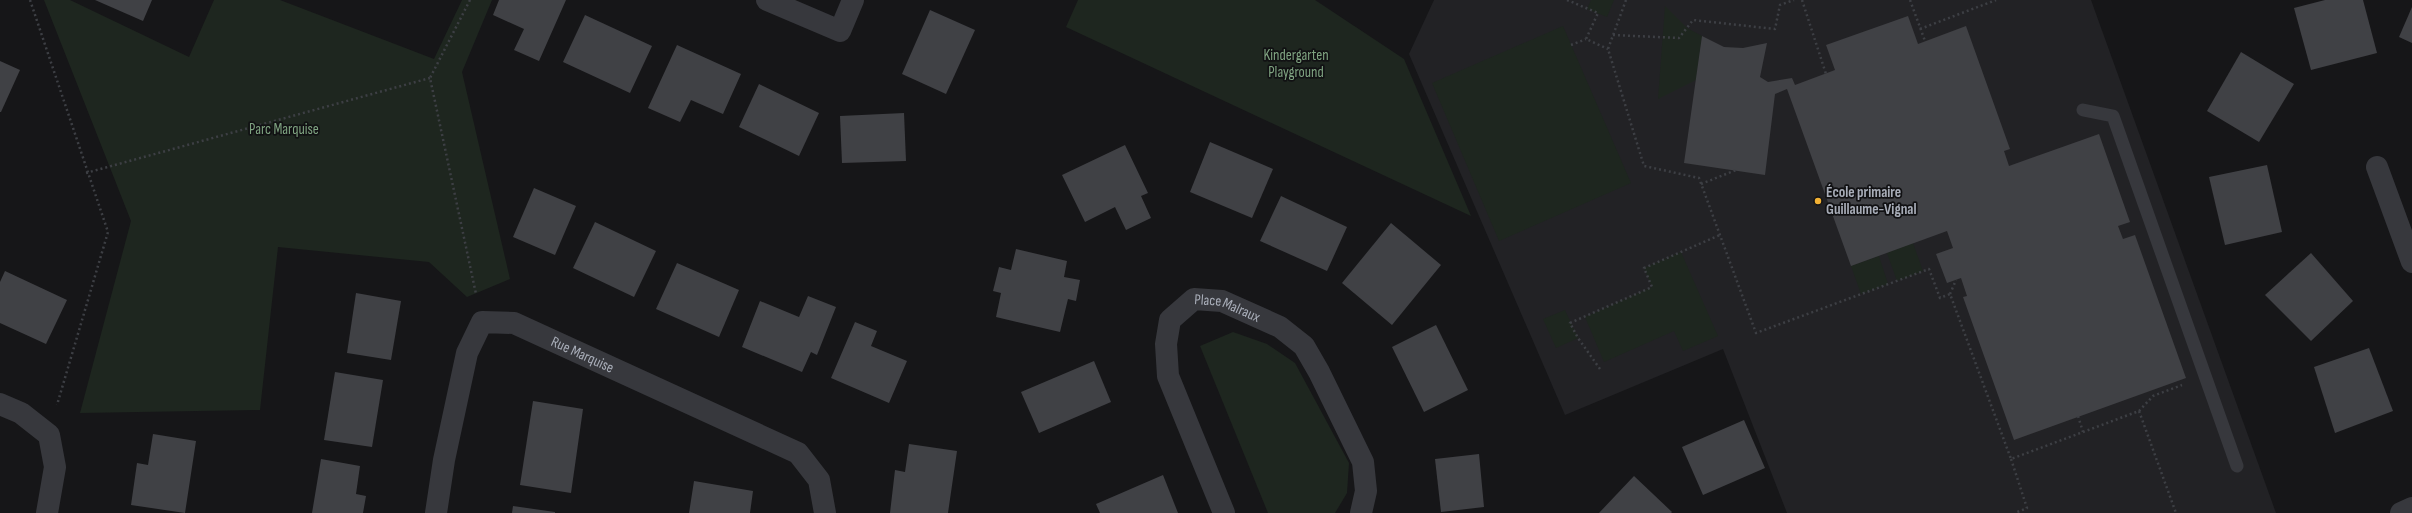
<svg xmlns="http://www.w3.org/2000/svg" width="2412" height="513" font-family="'Sofia Sans Condensed',sans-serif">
  <rect width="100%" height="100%" fill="#161618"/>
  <path fill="#222225" d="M1434,0h657l185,513h-489l-64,-164 -158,66 -156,-361z"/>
  <g fill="#1e261f">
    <path d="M44,0h26l119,57 25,-57h66l154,59 28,-59h30l-30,72 48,207 -43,18 -38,-35 -151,-15 -18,163 -180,3 51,-192z"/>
    <path d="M1078,0h237l89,59 67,157 -405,-189z"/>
    <path d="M1591,0h23l-7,17 -20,-8z"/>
    <path d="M1665,6l22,22 15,8 -6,44 -38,19z"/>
    <path d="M1563,26l68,157 -132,58 -67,-158z"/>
    <path d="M1913,243l10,28 -26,10 -10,-28z"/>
    <path d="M1681,252l37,84 -35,15 -9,-20 -70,31 -19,-45 67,-30 -8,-19z"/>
    <path d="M1879,256l9,28 -27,10 -10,-28z"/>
    <path d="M1565,310l13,28 -22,10 -13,-29z"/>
    <path d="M1233,332l34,12 28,19 54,100 -2,30 -12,20h-67l-68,-167z"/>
  </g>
  <g fill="#404145">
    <path d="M95,0h57l-9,21z"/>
    <path d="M499,0h67l-27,61 -25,-11 10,-21 -31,-14z"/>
    <path d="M2325,0h38l14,53 -66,17 -17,-62z"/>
    <path d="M2412,7v36l-13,-6z"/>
    <path d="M930,10l45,20 -29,64 -44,-20z"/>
    <path d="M585,15l67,31 -22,47 -67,-31z"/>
    <path d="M1908,16l10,28 48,-18 44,123 -6,2 5,15 90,-32 31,88 -12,4 5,13 12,-4 51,143 -172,62 -51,-143 4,-1 -6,-18 -14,5 -11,-29 17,-6 -6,-17 -96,35 -64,-177 -12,5 -10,81 -81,-12 18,-127 22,11 19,1 24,-5 -7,34 8,5 24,-4 3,7 40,-15 -9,-25z"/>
    <path d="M677,45l64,29 -18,40 -32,-14 -11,22 -32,-14z"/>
    <path d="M2241,52l53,32 -35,58 -52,-31z"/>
    <path d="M0,61l20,9 -19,42h-1z"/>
    <path d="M759,84l60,29 -20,43 -60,-29z"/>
    <path d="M904,113l2,48 -64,2 -2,-47z"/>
    <path d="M1210,142l63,27 -21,49 -62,-26z"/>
    <path d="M1125,145l23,48 -7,3 10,22 -25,12 -11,-23 -30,15 -23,-47z"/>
    <path d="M2267,165l15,67 -57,13 -16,-68z"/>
    <path d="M534,188l42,18 -21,49 -42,-18z"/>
    <path d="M1281,196l66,31 -20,44 -67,-30z"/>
    <path d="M595,222l61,29 -22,46 -61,-29z"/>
    <path d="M1391,223l50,42 -49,60 -50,-42z"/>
    <path d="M1016,249l51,12 -3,16 16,3 -4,21 -8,-2 -8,33 -64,-15 5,-24 -8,-2 6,-24 12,3z"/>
    <path d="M2311,253l42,48 -42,40 -46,-46z"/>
    <path d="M677,263l62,27 -20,47 -63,-28z"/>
    <path d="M5,271l62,29 -21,44 -46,-21v-41z"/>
    <path d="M356,293l45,8 -10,59 -44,-7z"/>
    <path d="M808,296l28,11 -19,48 -6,-3 -9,20 -60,-25 18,-46 39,16z"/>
    <path d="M855,322l22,9 -6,15 36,15 -18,42 -58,-25z"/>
    <path d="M1436,325l32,65 -44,22 -32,-65z"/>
    <path d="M2369,348l24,63 -58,22 -21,-66z"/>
    <path d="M1094,361l17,41 -72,31 -18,-41z"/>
    <path d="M335,372l48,8 -11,67 -48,-7z"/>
    <path d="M533,401l50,8 -12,84 -51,-8z"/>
    <path d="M1744,420l21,48 -62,27 -21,-48z"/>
    <path d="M153,434l43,7 -11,72 -54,-8 6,-42 11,2z"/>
    <path d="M909,444l48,7 -9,62h-58l5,-43 10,2z"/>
    <path d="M1479,454l5,53 -43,5 -6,-53z"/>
    <path d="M321,459l39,7 -4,28 10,2 -3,17h-51z"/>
    <path d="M1163,475l15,38h-78l-4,-9z"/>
    <path d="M1634,476l38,36 -1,1h-72z"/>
    <path d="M694,481l59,10 -3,22h-61z"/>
    <path d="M513,506l42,6v1h-43z"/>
  </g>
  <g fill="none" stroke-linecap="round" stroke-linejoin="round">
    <g stroke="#3d3f44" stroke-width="2.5" stroke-dasharray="2 3" stroke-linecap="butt">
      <path d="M30,0l78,232 -51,173"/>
      <path d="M470,0l-40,78 46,216"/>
      <path d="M1567,0l31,13 -12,26 22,10"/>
      <path d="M1626,0l-18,49 36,117 55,12 57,155 173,-64 11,29 10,-4 61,165 128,-48 37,102"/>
      <path d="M1802,0l24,74"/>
      <path d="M1910,0l15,41"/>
      <path d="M1920,29l76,-29"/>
      <path d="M1613,35l66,3 14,-18 82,9 5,-24 14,-5"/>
      <path d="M1571,45l15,-6"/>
      <path d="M86,173l344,-95"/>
      <path d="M1701,184l35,-14"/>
      <path d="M1950,294l6,-14"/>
      <path d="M1600,369l-22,-31 -8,-15 82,-36 -8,-19 76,-33"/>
      <path d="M2139,411l14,-15 29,-11"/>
      <path d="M2078,416l5,16"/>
      <path d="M2011,459l16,49 -12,5"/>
    </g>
    <path stroke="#37383d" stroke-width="13" d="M2083,110l30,6 124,350"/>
    <g stroke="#37383d" stroke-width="22">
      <path d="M767,0l73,31 13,-31"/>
      <path d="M2377,167l35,95"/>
      <path d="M0,404l21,9 28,22 6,32 -8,46"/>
      <path id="s1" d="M436,513l8,-53 23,-107 15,-31 32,1 284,130 21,27 6,33"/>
      <path id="s2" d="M1224,513l-56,-137 -2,-32 4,-24 24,-21 28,2 58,26 24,19 15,26 44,90 3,29 -5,22"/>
      <path d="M2401,513l11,-5"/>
    </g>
  </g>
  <circle fill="#f2b134" stroke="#111113" stroke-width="1.5" cx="1818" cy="201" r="4"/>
  <g text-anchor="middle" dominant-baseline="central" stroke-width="3.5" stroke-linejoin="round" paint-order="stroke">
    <g font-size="15" fill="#7fa381" stroke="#111113">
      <text x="1296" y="55">Kindergarten<tspan x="1296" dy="17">Playground</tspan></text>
      <text x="284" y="129">Parc Marquise</text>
    </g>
    <g font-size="15" font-weight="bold" fill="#a8adb8" stroke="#111113" text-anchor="start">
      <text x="1826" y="192">École primaire<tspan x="1826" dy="17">Guillaume-Vignal</tspan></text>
    </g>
    <g font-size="15" fill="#a8adb8" stroke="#111113">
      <text stroke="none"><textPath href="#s2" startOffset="271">Place Malraux</textPath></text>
      <text stroke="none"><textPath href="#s1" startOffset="305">Rue Marquise</textPath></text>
    </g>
  </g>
</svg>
